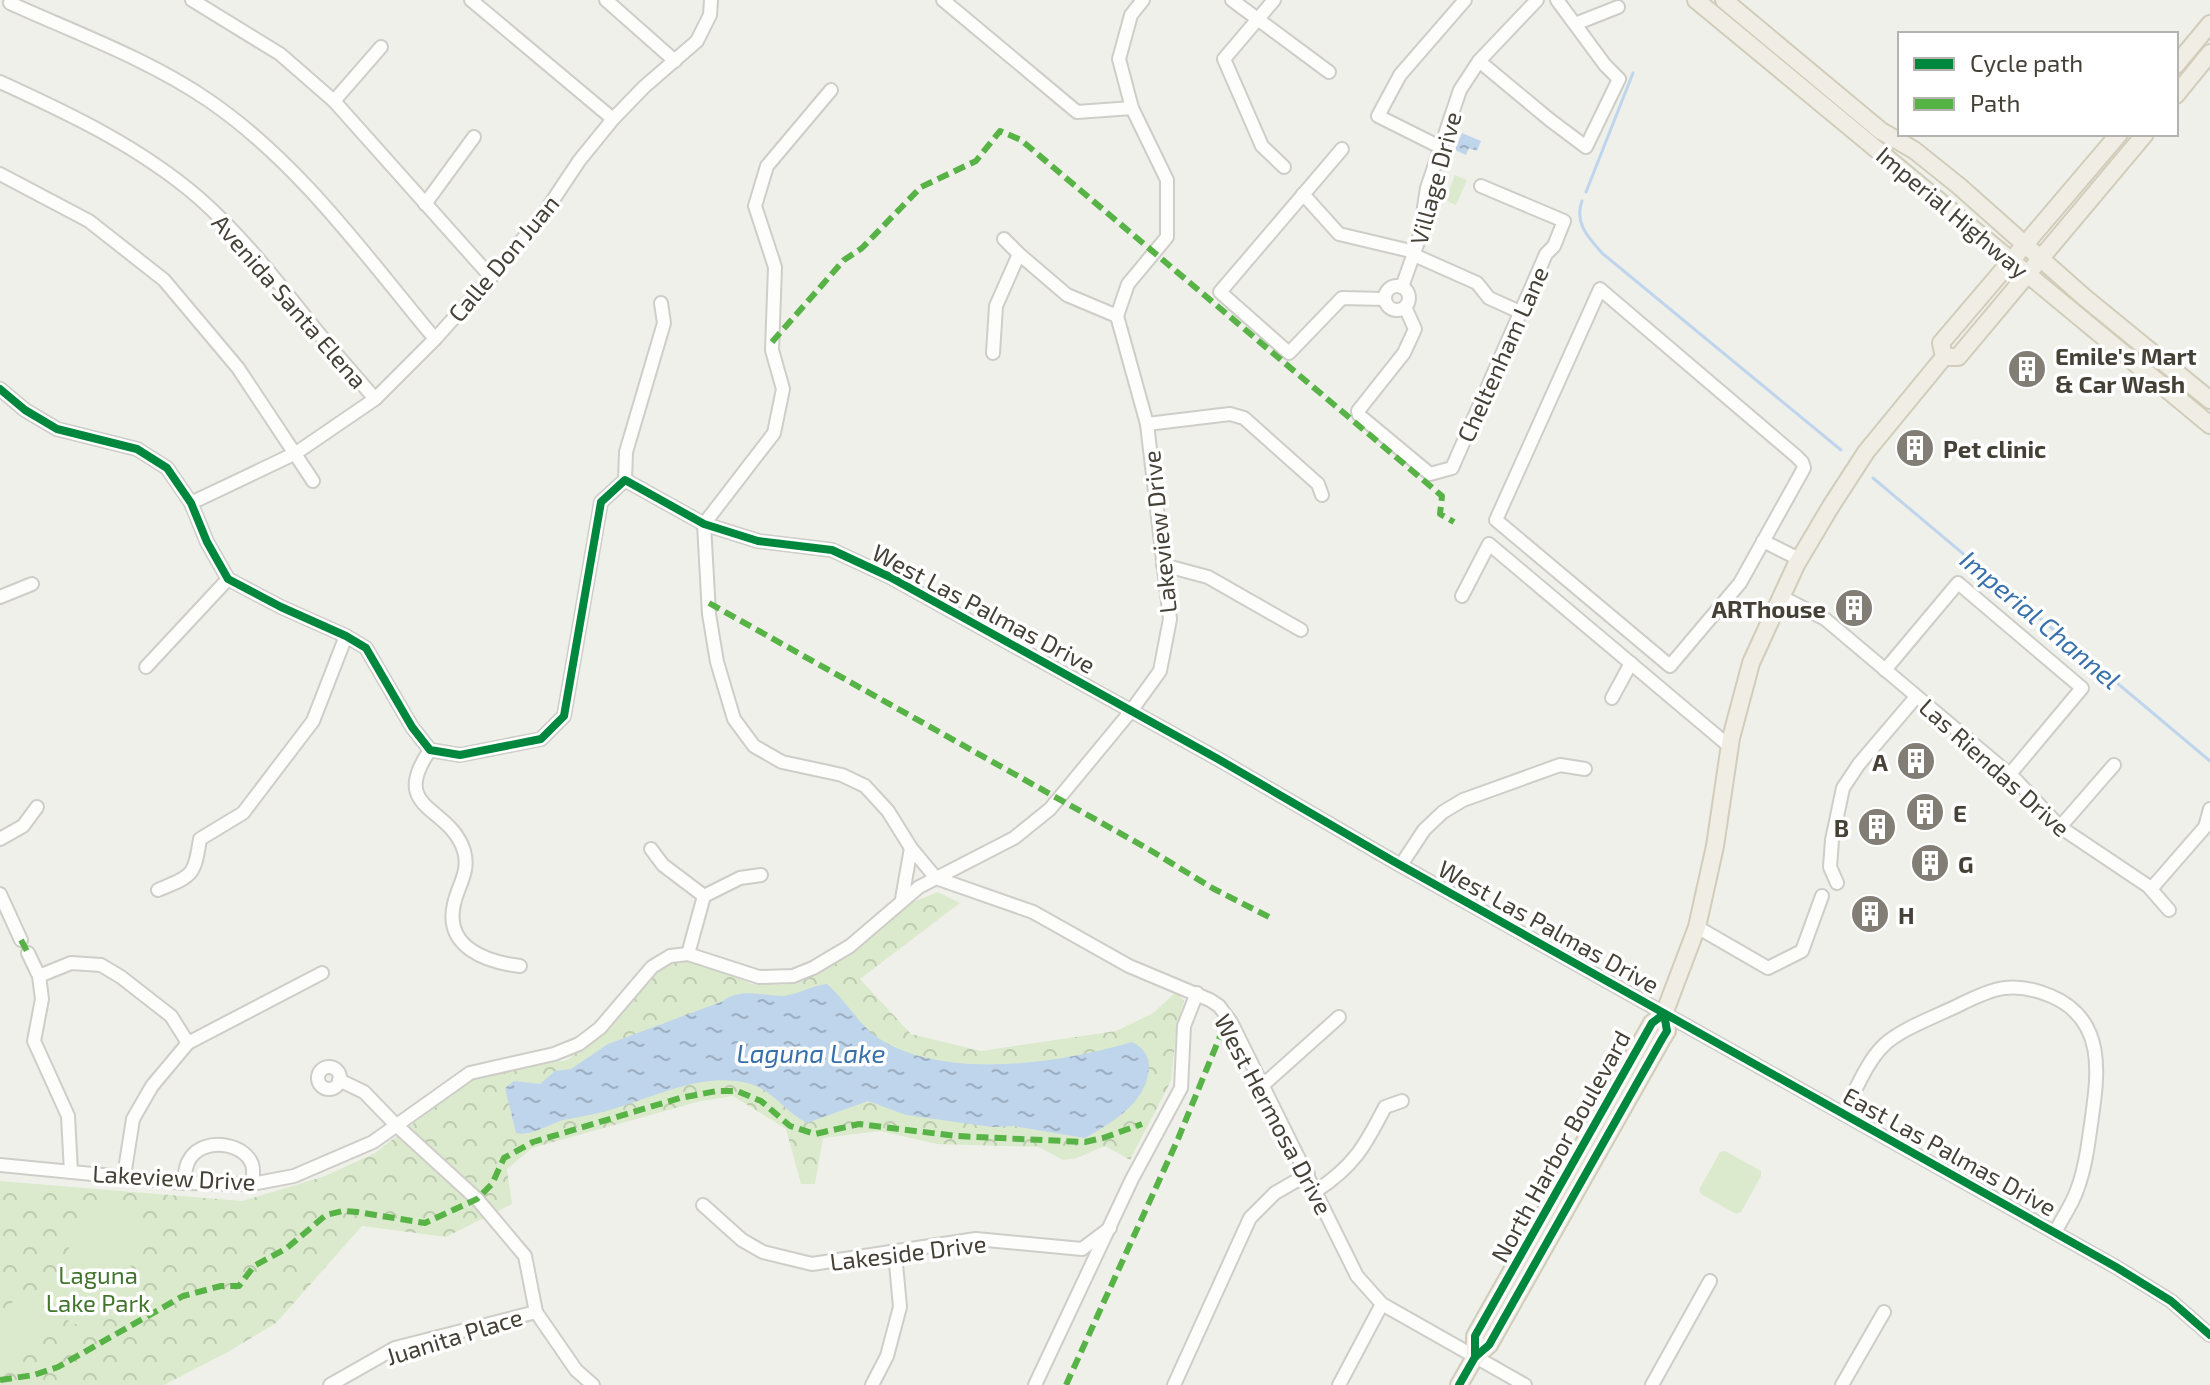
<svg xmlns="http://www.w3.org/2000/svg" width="2210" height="1385" font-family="'Exo 2',sans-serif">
  <defs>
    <pattern id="forest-crowns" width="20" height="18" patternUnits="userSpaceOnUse" patternTransform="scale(2)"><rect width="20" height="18" fill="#dbeacc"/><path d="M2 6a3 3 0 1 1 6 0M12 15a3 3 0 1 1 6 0" fill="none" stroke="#bdcab0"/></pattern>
    <pattern id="water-ripples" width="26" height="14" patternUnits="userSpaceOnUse" patternTransform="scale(2)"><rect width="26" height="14" fill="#bed5ec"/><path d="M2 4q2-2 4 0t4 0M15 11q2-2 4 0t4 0" fill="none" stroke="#9caec0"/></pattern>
  </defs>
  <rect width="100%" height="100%" fill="#f0f0eb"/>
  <path fill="url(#forest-crowns)" d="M938,892l22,11 -100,76 51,55 70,17 135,-20 37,-18 23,-21 8,9 -7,23 -6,57 -41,79 -25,-14 -28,12 -14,2 -24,-13 -102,-3 -57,-13 -57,7 -8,46h-14l-15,-55 -53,-33 -32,5 -169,47 -25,21 5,35 -66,33 -84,-11 -86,97 -48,29 -64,33h-164v-204l242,20 83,-25 50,-23 92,-71 43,-12 57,-10 47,-36 24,-32 28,-28 12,-4h13l61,24 31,1 24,-7 67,-42 39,-34z"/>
  <g fill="#dbeacc">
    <path d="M1455,175l12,5 -11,25 -11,-5z"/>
    <path d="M1725,1151l36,20v5l-20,36 -5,2 -35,-20 -2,-4 21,-38z"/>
    <path d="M113,1205c14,5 26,13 28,29 2,15 -11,32 -17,45 -13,25 -33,69 -65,33 -5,-6 -8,-15 -8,-23 1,-11 31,-68 40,-75 6,-5 15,-8 22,-9z"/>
    <path d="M20,1297c9,0 17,1 23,9 17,24 -26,46 -43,54v-49z"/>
  </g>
  <g fill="url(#water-ripples)">
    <path d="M1462,133l19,8 -4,10 -8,-3 -3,7 -11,-5z"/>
    <path d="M827,984c20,17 33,44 56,57 66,39 179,22 249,1 10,5 17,13 17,24 -1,36 -36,56 -64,72l-72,-12 -21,1 -86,-12 -38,-14 -61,22c-20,-10 -34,-32 -56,-39 -50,-14 -99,15 -145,27 -14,4 -29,6 -43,9 -13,4 -34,17 -47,13l-11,-45 9,-7 26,3 15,-13 16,-2 37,-25 113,-42c21,-15 38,-6 62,-6 15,-1 29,-11 44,-12z"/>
  </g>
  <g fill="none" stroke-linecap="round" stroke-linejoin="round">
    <g stroke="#bed5ec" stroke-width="3">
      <path d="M1586,192l47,-119"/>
      <path d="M1582,201c-8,22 6,36 20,52l239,197"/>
      <path d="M1873,478l337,283"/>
    </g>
    <g stroke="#cecdc8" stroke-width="16">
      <g id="minor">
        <path d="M192,0l88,54 54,47 157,176"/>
        <path d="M471,0l142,119"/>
        <path d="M606,0l69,61"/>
        <path d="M943,0l134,112 55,-4"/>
        <path d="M1232,0l97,72"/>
        <path d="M1274,0l-50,59 38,87 22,21"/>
        <path d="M10,3c66,30 138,56 198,97 91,62 157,155 227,239"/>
        <path d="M1575,24l43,-17"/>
        <path d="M1479,61l71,59 36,27 33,-68 -14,-14 -48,-65"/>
        <path d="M0,82c70,32 140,65 199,116 43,38 77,82 113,127 20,25 42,49 63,74"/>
        <path d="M831,90l-64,76 -12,40 20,61 -3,83 11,39 -9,44 -70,91 5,90 8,48 17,57 20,27 28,16 60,13 23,11 23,25 23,37 25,30 97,34 96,54 81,34 9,6 12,16 126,254 25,28 143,81"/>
        <path d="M334,101l47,-54"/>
        <path d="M1442,148l-64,-32 22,-41 65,-75"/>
        <path d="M1342,149l-122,143 69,61 53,-55 43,1"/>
        <path d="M0,174l89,47 75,59 74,88 75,113"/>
        <path d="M1303,194l36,40 76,18"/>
        <path d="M425,204l49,-67"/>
        <path d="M1004,239l15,15"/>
        <path d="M1414,255l63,28 12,15 31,14"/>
        <circle cx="1397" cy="298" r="12"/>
        <path d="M1402,287l17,-48 8,-51 33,-98 19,-29 58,-61"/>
        <path d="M1600,289l196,167 6,6 2,6 -64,115 -70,83 -174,-146z"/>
        <path d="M1405,307l10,22 -11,24 -46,58 1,4 71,59 22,-6 94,-214 8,-8 10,-25 -83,-35"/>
        <path d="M993,353l3,-47 23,-52 48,41 50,21"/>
        <path d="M0,389l25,21 32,19 80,20 30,19 24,35 16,39 21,37 53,28 65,29 20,12 46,79 18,23 30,5 81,-16 23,-23 37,-214 24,-22 79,44 54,17 74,9 58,27 328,182 175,102 723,406 55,34 39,34"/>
        <path d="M1147,424l83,-10 14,4 74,66 4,11"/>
        <path d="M625,480l1,-28 38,-129 -3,-20"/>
        <path d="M191,503l105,-50 79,-54 60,-60 56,-62 52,-62 36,-54 34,-42 31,-32 53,-46 13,-26 1,-15"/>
        <path d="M1763,541l36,18"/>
        <path d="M1163,565l45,12 93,53"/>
        <path d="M1462,596l27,-52 240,202"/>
        <path d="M0,597l32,-13"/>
        <path d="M1782,597l43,22 190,160 45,48 88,59 21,24"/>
        <path d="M146,667l82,-88"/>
        <path d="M1885,670l73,-87 124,105 -72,86"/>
        <path d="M1612,698l19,-35"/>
        <path d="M430,750c-42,61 20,55 34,101 6,21 -6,34 -10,53 -10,43 32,58 66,62"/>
        <path d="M2060,827l54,-62"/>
        <path d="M0,839l23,-13 14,-19"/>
        <path d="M651,849l12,16 41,31"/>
        <path d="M1401,865l23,-35 19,-18 20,-12 97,-35 25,4"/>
        <path d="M1837,883l-7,-16 2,-27 11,-52 16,-24 57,-67"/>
        <path d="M2151,889l54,-62 5,-18"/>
        <path d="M158,890c35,-15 36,-13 42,-51l43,-26 70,-92 33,-85"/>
        <path d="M0,894l21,46"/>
        <path d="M902,899l9,-51"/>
        <path d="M1697,927l71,41 34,-17 20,-55"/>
        <path d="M28,953l11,23 3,23 -8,42 34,75 3,56"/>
        <path d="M688,954l16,-58 36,-18 21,-3"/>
        <path d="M39,976l32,-13 30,2 20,12 50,39 17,27"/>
        <circle cx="329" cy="1078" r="11"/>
        <path d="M339,1080l25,12 32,33 81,74 48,57 11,56 40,58 17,15"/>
        <path d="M1263,1085l76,-68"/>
        <path d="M1843,1114c12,-22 23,-51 40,-68 17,-17 54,-30 76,-41 34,-17 54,-25 92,-9 56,24 47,79 40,128 -3,22 -6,45 -14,66 -5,15 -15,28 -22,43"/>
        <path d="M0,1165l184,18 68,1 42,-8 79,-34 97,-69 84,-19 25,-10 21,-16 52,-61 18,-11 18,-2 71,23 34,-1 20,-8 37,-22 69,-59 95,-49 36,-29 81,-98 29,-40 10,-52 -23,-195 -30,-108 11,-32 39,-47v-57l-35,-72 -13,-49 12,-44 12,-15"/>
        <path d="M124,1176l9,-57 19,-33 36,-43 134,-70"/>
        <path d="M184,1183c1,-9 1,-18 7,-26 14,-19 52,-15 61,7 2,6 1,14 0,20"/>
        <path d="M1316,1191c38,-25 49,-45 69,-84l17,-6"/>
        <path d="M703,1205l39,35 21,12 49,12 164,-25 106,10 28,-21"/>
        <path d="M330,1385l65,-37 141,-36"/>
        <path d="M872,1385l15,-29 13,-49 -5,-54"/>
        <path d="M1035,1385l97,-206 49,-91 3,-62 13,-33"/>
        <path d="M1174,1385l76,-167 25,-25 33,-19"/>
        <path d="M1339,1385l43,-81"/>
        <path d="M1652,1385l58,-104"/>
        <path d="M1842,1385l42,-73"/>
      </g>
    </g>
    <g stroke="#d1cdba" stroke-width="20">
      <g id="major">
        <path d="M1696,0l514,425"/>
        <path d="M1724,0l157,131 33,19 45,36 125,111 126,103"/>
        <path d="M2176,65l34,-41"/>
        <path d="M2176,95l34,-42"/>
        <path d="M1944,357l-3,-14 178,-209"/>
        <path d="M1475,1357v-21l177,-313 12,-9 33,-87 18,-81 16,-108 20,-75 10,-22 35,-76 35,-59 35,-54 78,-95h14l187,-223"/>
        <path d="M1459,1385l16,-28 14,-12 173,-306 5,-8 -3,-17"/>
      </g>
    </g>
    <use href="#minor" stroke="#fdfdfc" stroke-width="12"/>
    <use href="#major" stroke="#f0eee4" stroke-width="16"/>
    <g stroke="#57b346" stroke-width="6" stroke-dasharray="12 6" stroke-linecap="butt">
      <path d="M772,342l72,-82 18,-12 59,-61 55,-26 24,-30 21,9 421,356 -2,18 14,8"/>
      <path d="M709,603l441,247 64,39 59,30"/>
      <path d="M21,940l7,13"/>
      <path d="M0,1380l34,-5 24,-8 125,-71 38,-10h18l15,-20 33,-18 39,-33 17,-4 14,1 68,11 52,-24 15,-15 12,-26 29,-16 147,-44 37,-7h20l24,10 29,25 25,8 44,-10 97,12 129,6 18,-4 39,-14"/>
      <path d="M1066,1385l112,-246 50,-122"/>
    </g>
    <g stroke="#fff" stroke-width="13">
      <g id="cycleway">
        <path d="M0,389l25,21 32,19 80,20 30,19 24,35 16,39 21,37 53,28 65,29 20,12 46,79 18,23 30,5 81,-16 23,-23 37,-214 24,-22 79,44 54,17 74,9 58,27 328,182 175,102 723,406 55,34 39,34"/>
        <path d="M1475,1357v-21l177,-313 12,-9"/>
        <path d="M1459,1385l16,-28 14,-12 173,-306 5,-8 -3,-17"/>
      </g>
    </g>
    <use href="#cycleway" stroke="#00873e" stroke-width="8"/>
  </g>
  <defs>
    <g id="building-disc" transform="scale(2)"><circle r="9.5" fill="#827e76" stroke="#fff"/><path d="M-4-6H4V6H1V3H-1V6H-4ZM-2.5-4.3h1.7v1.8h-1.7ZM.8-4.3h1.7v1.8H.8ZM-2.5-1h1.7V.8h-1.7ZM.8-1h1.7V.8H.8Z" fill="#fff"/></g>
  </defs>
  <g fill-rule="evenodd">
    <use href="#building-disc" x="2027" y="369"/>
    <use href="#building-disc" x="1915" y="448"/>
    <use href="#building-disc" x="1854" y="608"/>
    <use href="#building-disc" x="1916" y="761"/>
    <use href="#building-disc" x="1925" y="812"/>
    <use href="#building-disc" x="1877" y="827"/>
    <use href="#building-disc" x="1930" y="863"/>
    <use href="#building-disc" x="1870" y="914"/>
  </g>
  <g text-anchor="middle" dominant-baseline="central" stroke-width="7" stroke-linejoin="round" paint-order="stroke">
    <g font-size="24" fill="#464137" stroke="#fff">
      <text transform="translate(1435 178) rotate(-75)">Village Drive</text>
      <text transform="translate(1953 212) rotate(40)">Imperial Highway</text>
      <text transform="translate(503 258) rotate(-50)">Calle Don Juan</text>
      <text transform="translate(290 301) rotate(49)">Avenida Santa Elena</text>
      <text transform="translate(1502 354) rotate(-66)">Cheltenham Lane</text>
      <text transform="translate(1159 532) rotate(-96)">Lakeview Drive</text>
      <text transform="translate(984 608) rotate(28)">West Las Palmas Drive</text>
      <text transform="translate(1995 767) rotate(42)">Las Riendas Drive</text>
      <text transform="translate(1549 926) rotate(29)">West Las Palmas Drive</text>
      <text transform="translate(1274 1114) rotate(62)">West Hermosa Drive</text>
      <text transform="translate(1560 1146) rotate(-61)">North Harbor Boulevard</text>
      <text transform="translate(1950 1151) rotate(29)">East Las Palmas Drive</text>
      <text transform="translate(174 1177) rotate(3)">Lakeview Drive</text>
      <text transform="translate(908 1252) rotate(-7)">Lakeside Drive</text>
      <text transform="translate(454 1336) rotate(-17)">Juanita Place</text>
    </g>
    <g font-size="24" font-weight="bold" fill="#464137" stroke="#fff" text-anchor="start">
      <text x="2055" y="355">Emile's Mart<tspan x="2055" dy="28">&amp; Car Wash</tspan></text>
      <text x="1943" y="448">Pet clinic</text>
      <text x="1826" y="608" text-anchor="end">ARThouse</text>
      <text x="1888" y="761" text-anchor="end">A</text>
      <text x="1953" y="812">E</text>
      <text x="1849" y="827" text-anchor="end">B</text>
      <text x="1958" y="863">G</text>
      <text x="1898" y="914">H</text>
    </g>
    <g font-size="24" fill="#42742e" stroke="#fff">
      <text x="98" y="1274">Laguna<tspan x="98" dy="28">Lake Park</tspan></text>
    </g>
    <g font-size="26" font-style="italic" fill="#3770ab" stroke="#fff">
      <text transform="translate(2041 619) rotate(40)">Imperial Channel</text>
      <text x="811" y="1052">Laguna Lake</text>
    </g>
  </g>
  <rect x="1898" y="32" width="280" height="104" fill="#ffffff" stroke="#b5b3af" stroke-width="2"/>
  <rect x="1914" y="58" width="40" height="12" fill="#00873e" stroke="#b5b3af" stroke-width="2"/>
  <text x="1970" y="72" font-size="24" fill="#464137">Cycle path</text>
  <rect x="1914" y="98" width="40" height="12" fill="#57b346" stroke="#b5b3af" stroke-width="2"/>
  <text x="1970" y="112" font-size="24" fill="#464137">Path</text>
</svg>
